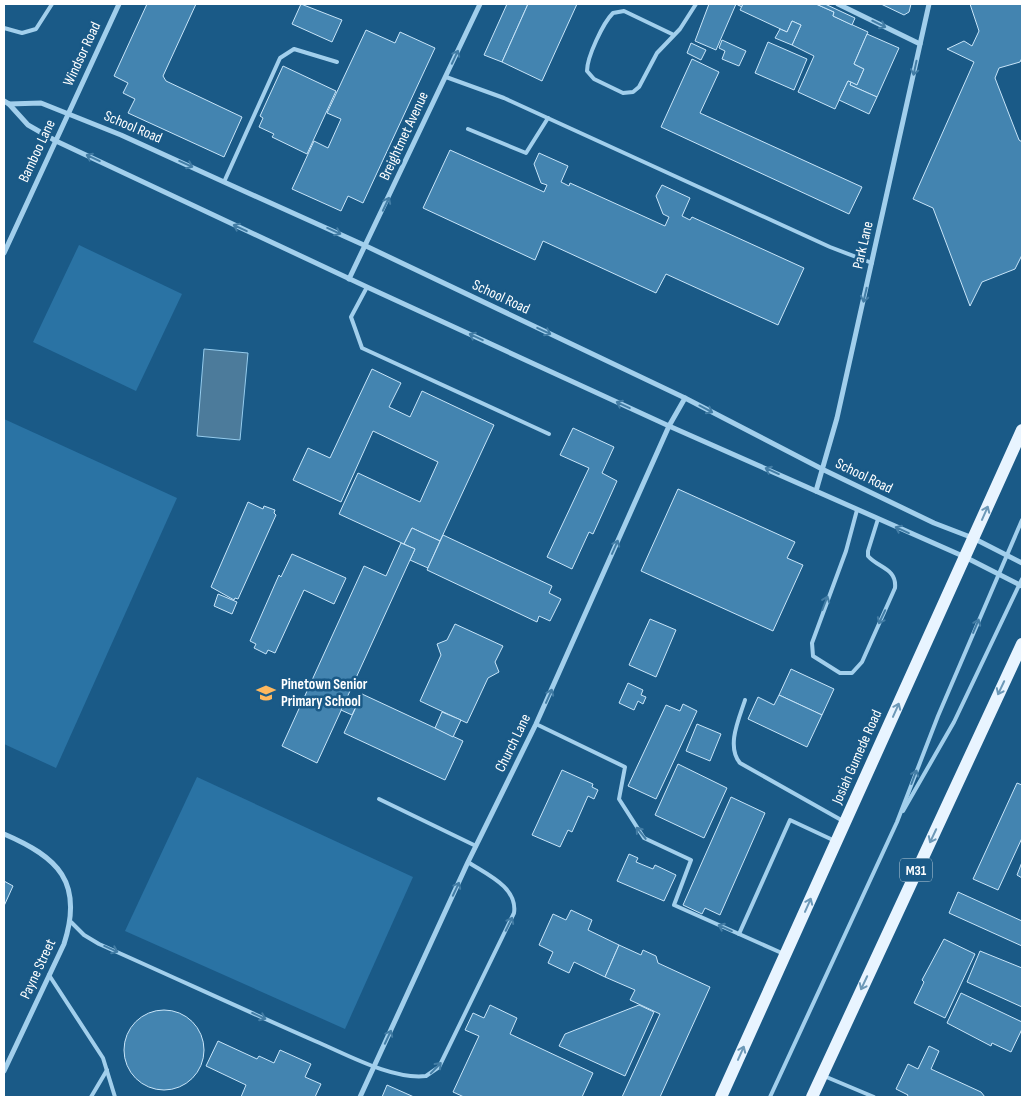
<svg xmlns="http://www.w3.org/2000/svg" width="1026" height="1101" font-family="'Sofia Sans Condensed',sans-serif">
  <rect width="100%" height="100%" fill="#1a5a87"/>
  <g fill="#2a73a4">
    <path d="M79,245l103,49 -46,97 -103,-49z"/>
    <path d="M4,419l173,79 -121,270 -52,-24z"/>
    <path d="M197,777l216,100 -68,152 -220,-98z"/>
  </g>
  <path fill="#4c7b9b" stroke="#95ccee" d="M204,349l44,4 -8,87 -43,-4z"/>
  <g fill="#4384b0" stroke="#c8e5f9">
    <path d="M147,4h49l-33,72 3,5 76,36 -18,40 -96,-44 7,-14 -12,-6 5,-10 -14,-7z"/>
    <path d="M301,4l41,16 -10,22 -40,-18z"/>
    <path d="M507,4h21l-26,58 -18,-7z"/>
    <path d="M528,4h49l-35,77 -40,-19z"/>
    <path d="M709,4h34l-1,3 -6,-3 -20,46 -21,-9z"/>
    <path d="M743,4h73l18,8 -1,4 35,16 -14,32 10,5 -7,16 -9,-4 -13,28 -37,-17 16,-36 -22,-11 9,-20 -9,-4 -5,11 -47,-22z"/>
    <path d="M816,4h9l30,14 -3,7 -19,-9 1,-4z"/>
    <path d="M881,4h30l-2,8 -5,3z"/>
    <path d="M970,4h52v54l-2,4 -21,6 -4,10 24,62 3,2v113l-7,14 -33,13 -12,24 -37,-98 -20,-9 61,-137 -27,-13 17,-8 8,5 7,-15z"/>
    <path d="M792,21l9,4 -9,20 -17,-7 5,-9 7,3z"/>
    <path d="M366,30l29,13 5,-11 35,16 -72,155 -15,-7 -7,15 -49,-22 22,-48 14,7 13,-29 -14,-6z"/>
    <path d="M867,34l32,14 -22,49 -27,-12 1,-3 6,3 7,-16 -10,-5z"/>
    <path d="M722,40l24,11 -7,15 -17,-7 3,-8 -6,-3z"/>
    <path d="M768,42l39,17 -13,31 -39,-17z"/>
    <path d="M691,43l15,7 -5,10 -14,-7z"/>
    <path d="M692,59l27,13 -19,41 162,74 -13,27 -188,-87z"/>
    <path d="M283,66l53,25 -29,63 -35,-17 2,-3 -15,-7 4,-9 -3,-2z"/>
    <path d="M848,81l3,1 -1,3 27,12 -8,17 -30,-14z"/>
    <path d="M450,150l94,42 3,-7 -6,-2 -7,-19 5,-11 29,13 -7,16 8,4 1,-3 95,43 4,-9 -6,-3 -7,-18 6,-11 28,13 -8,18 8,4 2,-3 112,51 -26,57 -112,-51 -10,19 -113,-52 -8,19 -112,-52z"/>
    <path d="M372,369l29,14 -12,24 21,10 12,-26 72,34 -54,116 -28,-13 -8,16 -65,-30 19,-41 62,29 18,-40 -65,-31 -32,71 -48,-22 15,-32 22,10z"/>
    <path d="M573,428l41,19 -12,26 15,8 -24,53 -4,-2 -17,37 -25,-12 42,-89 -29,-13z"/>
    <path d="M678,489l117,53 -8,16 16,7 -30,66 -132,-60z"/>
    <path d="M248,502l15,7 1,-3 11,4 -1,3 2,2 -38,84 -3,-1 -1,2 -23,-13z"/>
    <path d="M412,528l28,13 -12,27 -18,-8 5,-11 -11,-5z"/>
    <path d="M443,535l109,51 -3,7 12,6 -11,22 -11,-5 -2,6 -110,-52z"/>
    <path d="M401,543l14,6 -98,214 -35,-17 82,-180 22,10z"/>
    <path d="M292,554l54,24 -12,26 -30,-14 -29,63 -7,-3 -2,4 -12,-6 2,-4 -6,-3 29,-66 2,2z"/>
    <path d="M218,594l19,8 -5,12 -18,-8z"/>
    <path d="M650,619l26,11 -20,47 -27,-12z"/>
    <path d="M455,624l48,22 -8,16 4,10 -11,6 -21,45 -47,-22 21,-46 -4,-11 10,-4z"/>
    <path d="M791,669l43,20 -12,26 -43,-20z"/>
    <path d="M628,683l15,7 -2,5 5,2 -3,7 -5,-3 -4,9 -15,-7z"/>
    <path d="M362,694l101,47 -18,39 -101,-47z"/>
    <path d="M779,695l43,20 -15,32 -59,-28 10,-22 16,8z"/>
    <path d="M346,699l11,5 -5,11 -11,-5z"/>
    <path d="M683,704l14,7 -41,88 -28,-13 38,-81 14,6z"/>
    <path d="M442,712l19,8 -8,17 -18,-9z"/>
    <path d="M697,724l24,10 -11,27 -24,-10z"/>
    <path d="M678,764l49,24 -23,50 -49,-23z"/>
    <path d="M562,770l31,14 -1,3 6,3 -4,9 -6,-3 -16,36 -4,-2 -8,17 -28,-12z"/>
    <path d="M1017,783l5,2v53l-24,52 -25,-11z"/>
    <path d="M731,797l34,16 -45,102 -15,-7 -3,6 -19,-9z"/>
    <path d="M629,854l9,4 -2,4 17,7 2,-4 21,10 -12,26 -47,-20z"/>
    <path d="M1022,862v16l-5,-3z"/>
    <path d="M4,881l9,5 -9,20z"/>
    <path d="M958,892l64,29v25l-73,-33z"/>
    <path d="M571,910l21,10 -4,10 31,15 -14,32 -31,-15 -5,11 -21,-10 5,-11 -14,-7 14,-31 13,6z"/>
    <path d="M944,939l31,15 -30,64 -31,-15 10,-21 -2,-2z"/>
    <path d="M619,945l22,10 2,-5 13,6 2,7 52,24 -50,110h-38l38,-83 -30,-14 5,-10 -30,-13z"/>
    <path d="M980,951l42,17v39l-55,-25z"/>
    <path d="M961,993l61,29v7l-11,23 -19,-9 -1,3 -44,-23z"/>
    <path d="M490,1005l27,13 -7,16 83,39 -11,24h-118l-11,-5 26,-56 -14,-6 8,-17 11,5z"/>
    <path d="M639,1005l15,7 -29,64 -66,-30 6,-12z"/>
    <circle cx="164" cy="1050" r="40"/>
    <path d="M218,1041l39,18 2,-3 15,7 6,-13 31,14 -6,13 16,7 -6,13h-74l5,-12 -40,-19z"/>
    <path d="M929,1046l10,5 -8,18 50,23 4,5h-78l1,-2 -12,-6 12,-25 10,5z"/>
    <path d="M387,1085l27,12h-32z"/>
  </g>
  <g fill="none" stroke-linecap="round" stroke-linejoin="round">
    <g stroke="#a2cfec" stroke-width="4">
      <path d="M4,28l18,5 14,-4 16,-25"/>
      <path d="M674,35l-50,-24 -11,2c-10,10 -26,44 -26,58l7,8 29,14 10,-1 6,-5 18,-34 23,-24 16,-25"/>
      <path d="M446,77l58,21 326,149 42,16"/>
      <path d="M468,129l58,24 22,-35"/>
      <path d="M224,182l56,-124 14,-9 43,13"/>
      <path d="M367,287l-16,30 11,31 187,86"/>
      <path d="M857,510l-11,41 -34,92 1,13 27,17h12l10,-11 33,-74c2,-20 -17,-20 -27,-32v-5l10,-32"/>
      <path d="M745,700c-6,19 -19,46 -5,63l103,58"/>
      <path d="M536,724l89,43 -6,32 25,39 47,22 -17,45 110,49"/>
      <path d="M379,799l97,47"/>
      <path d="M903,811l51,-89 68,-143"/>
      <path d="M71,922l13,13 15,9c72,32 143,65 216,97 31,13 77,39 111,35l13,-9 75,-154c4,-26 -28,-39 -46,-51"/>
      <path d="M739,934l51,-114 45,21"/>
      <path d="M49,975l54,83 12,39"/>
      <path d="M824,1076l50,21"/>
      <path d="M91,1097l16,-27"/>
      <path d="M770,1097l127,-275 41,-106 84,-196"/>
    </g>
    <g stroke="#a2cfec" stroke-width="5">
      <path d="M838,4l82,40"/>
      <path d="M4,101l5,3 32,-1 80,32 103,47 142,64 319,152 139,72 110,53 39,15 49,25"/>
      <path d="M9,104l19,21 28,16 311,146 302,139 296,131 57,29"/>
      <path d="M4,253l115,-249"/>
      <path d="M349,279l131,-275"/>
      <path d="M816,491l21,-73 92,-414"/>
      <path d="M4,834c54,23 80,48 60,110l-60,127"/>
      <path d="M360,1097l108,-235 68,-138 133,-298 16,-28"/>
    </g>
    <g stroke="#e8f4ff" stroke-width="12">
      <path d="M721,1097l301,-667"/>
      <path d="M812,1097l210,-453"/>
    </g>
  </g>
  <defs><path id="oneway-shaft" d="M-6 0H5M1.5-3L5.5 0L1.5 3" fill="none" stroke-width="1.6" stroke-linecap="round" stroke-linejoin="round" transform="scale(1.25)"/></defs>
  <g stroke="#437da5">
    <use href="#oneway-shaft" transform="translate(879 24) rotate(26)"/>
    <use href="#oneway-shaft" transform="translate(455 57) rotate(-65)"/>
    <use href="#oneway-shaft" transform="translate(915 68) rotate(102)"/>
    <use href="#oneway-shaft" transform="translate(93 158) rotate(-155)"/>
    <use href="#oneway-shaft" transform="translate(186 164) rotate(24)"/>
    <use href="#oneway-shaft" transform="translate(386 204) rotate(-65)"/>
    <use href="#oneway-shaft" transform="translate(240 228) rotate(-155)"/>
    <use href="#oneway-shaft" transform="translate(334 231) rotate(24)"/>
    <use href="#oneway-shaft" transform="translate(865 295) rotate(103)"/>
    <use href="#oneway-shaft" transform="translate(544 331) rotate(25)"/>
    <use href="#oneway-shaft" transform="translate(476 337) rotate(-155)"/>
    <use href="#oneway-shaft" transform="translate(623 405) rotate(-155)"/>
    <use href="#oneway-shaft" transform="translate(706 409) rotate(28)"/>
    <use href="#oneway-shaft" transform="translate(772 471) rotate(-156)"/>
    <use href="#oneway-shaft" transform="translate(902 530) rotate(-156)"/>
    <use href="#oneway-shaft" transform="translate(615 547) rotate(-66)"/>
    <use href="#oneway-shaft" transform="translate(825 603) rotate(-69)"/>
    <use href="#oneway-shaft" transform="translate(882 617) rotate(115)"/>
    <use href="#oneway-shaft" transform="translate(976 626) rotate(-67)"/>
    <use href="#oneway-shaft" transform="translate(549 696) rotate(-66)"/>
    <use href="#oneway-shaft" transform="translate(914 777) rotate(-69)"/>
    <use href="#oneway-shaft" transform="translate(641 833) rotate(-129)"/>
    <use href="#oneway-shaft" transform="translate(456 889) rotate(-65)"/>
    <use href="#oneway-shaft" transform="translate(509 924) rotate(-64)"/>
    <use href="#oneway-shaft" transform="translate(725 928) rotate(-156)"/>
    <use href="#oneway-shaft" transform="translate(111 949) rotate(24)"/>
    <use href="#oneway-shaft" transform="translate(259 1016) rotate(24)"/>
    <use href="#oneway-shaft" transform="translate(388 1037) rotate(-65)"/>
    <use href="#oneway-shaft" transform="translate(436 1068) rotate(-46)"/>
  </g>
  <g stroke="#6c98b7">
    <use href="#oneway-shaft" transform="translate(985 513) rotate(-66)"/>
    <use href="#oneway-shaft" transform="translate(1001 688) rotate(115)"/>
    <use href="#oneway-shaft" transform="translate(896 710) rotate(-66)"/>
    <use href="#oneway-shaft" transform="translate(933 836) rotate(115)"/>
    <use href="#oneway-shaft" transform="translate(808 905) rotate(-66)"/>
    <use href="#oneway-shaft" transform="translate(864 983) rotate(115)"/>
    <use href="#oneway-shaft" transform="translate(741 1053) rotate(-66)"/>
  </g>
  <defs>
    <g id="school-bare" transform="scale(1.5)"><path d="M0-5L7-2L0 1L-7-2ZM-4 1L0 2.5L4 1V4Q0 6-4 4Z" fill="#feb85f" stroke="#1a5a87" stroke-width="2.5" paint-order="stroke"/></g>
  </defs>
  <g fill-rule="evenodd">
    <use href="#school-bare" x="266" y="693"/>
  </g>
  <g text-anchor="middle" dominant-baseline="central" stroke-width="5" stroke-linejoin="round" paint-order="stroke">
    <rect fill="#1a5a87" stroke="#bacedb" stroke-width="1" x="900" y="858.5" width="32" height="23" rx="4"/>
    <g font-size="14" font-weight="bold" fill="#fff">
      <text x="916" y="870">M31</text>
    </g>
    <g font-size="15" fill="#fff" stroke="#1a5a87">
      <text transform="translate(82 54) rotate(-65)">Windsor Road</text>
      <text transform="translate(133 127) rotate(23)">School Road</text>
      <text transform="translate(404 136) rotate(-65)">Breightmet Avenue</text>
      <text transform="translate(37 151) rotate(-65)">Bamboo Lane</text>
      <text transform="translate(863 245) rotate(-77)">Park Lane</text>
      <text transform="translate(501 297) rotate(25)">School Road</text>
      <text transform="translate(864 476) rotate(26)">School Road</text>
      <text transform="translate(513 743) rotate(-64)">Church Lane</text>
      <text transform="translate(857 757) rotate(-66)">Josiah Gumede Road</text>
      <text transform="translate(38 969) rotate(-65)">Payne Street</text>
    </g>
    <g font-size="15" font-weight="bold" fill="#fff" stroke="#1a5a87" text-anchor="start">
      <text x="281" y="684">Pinetown Senior<tspan x="281" dy="17">Primary School</tspan></text>
    </g>
  </g>
  <rect width="1026" height="1101" fill="none" stroke="#ffffff" stroke-width="10"/>
</svg>
